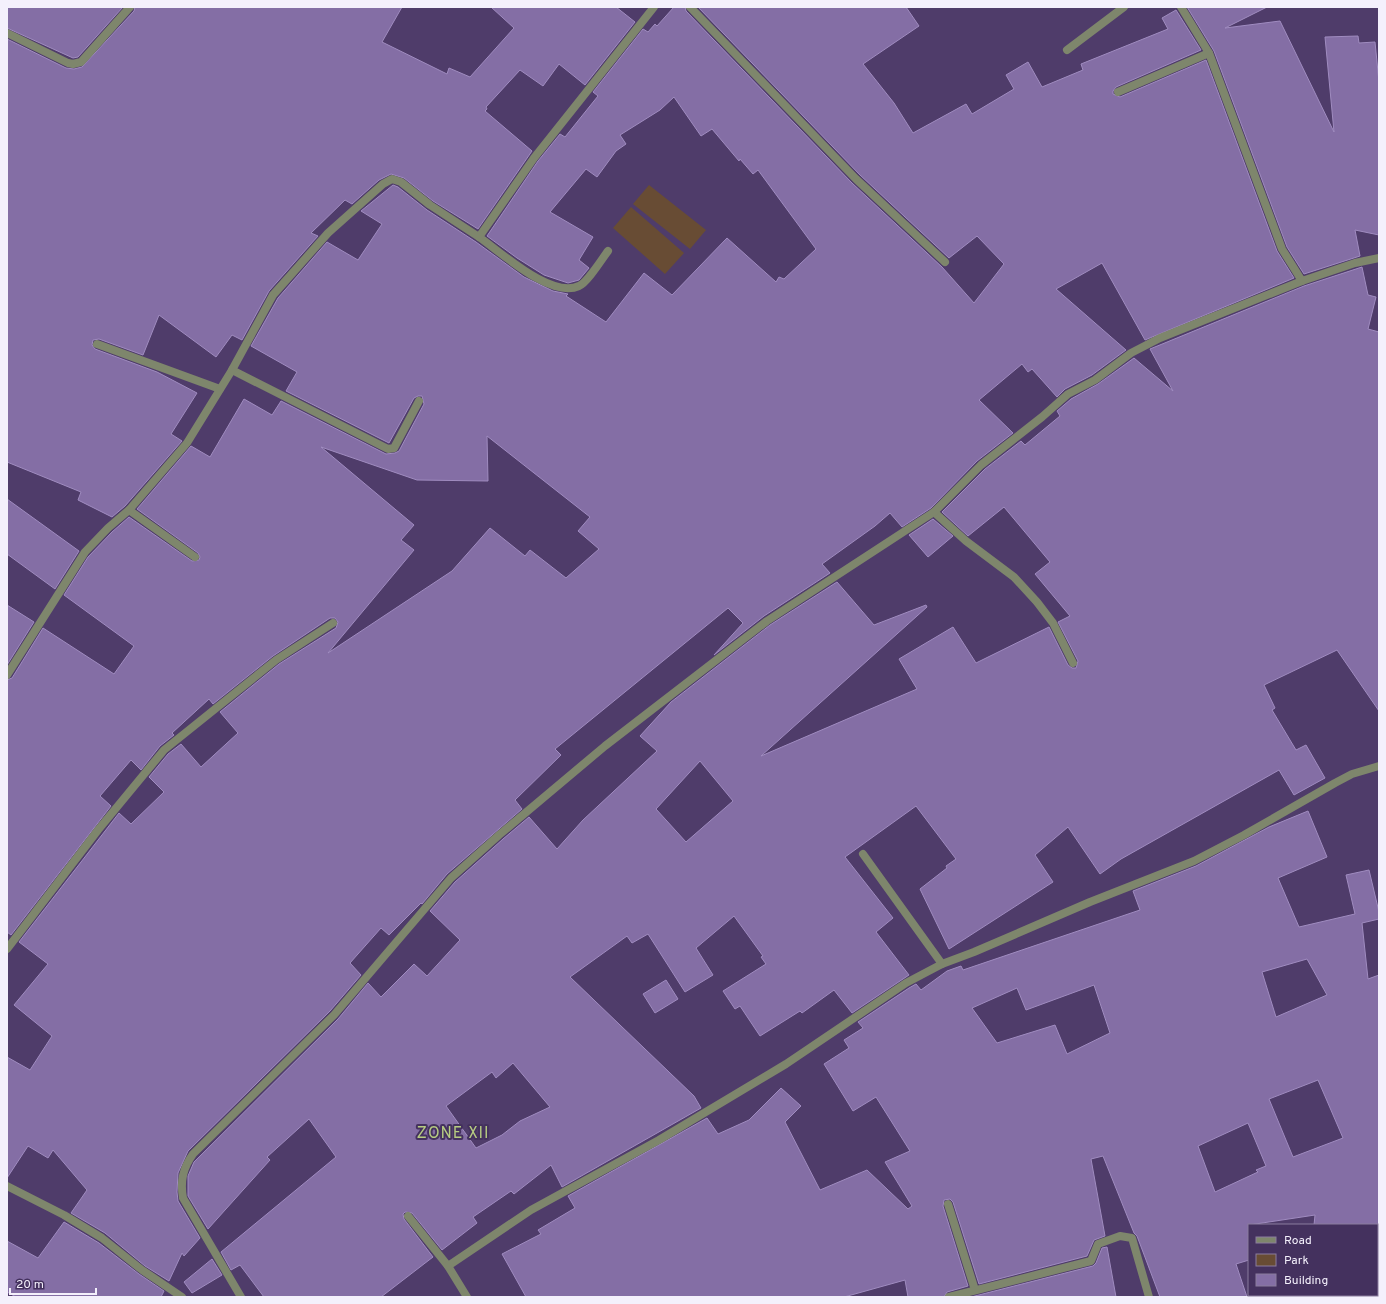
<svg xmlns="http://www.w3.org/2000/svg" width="1386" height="1304" font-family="Overpass,sans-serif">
  <rect width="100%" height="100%" fill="#4f3c6a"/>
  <g fill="#684c34">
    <path d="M649,185l57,45 -16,19 -57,-45z"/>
    <path d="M631,207l53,46 -19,21 -52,-46z"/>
  </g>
  <g fill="#846ea5" stroke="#a08cc0" fill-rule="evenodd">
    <path d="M7,7h116l-45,50 -5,1 -66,-30z"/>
    <path d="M135,7h267l-20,35 65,32 2,-6 21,9 44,-49 -23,-21h125l19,15 -50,63 -26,-21 -16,22 -23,-16 -34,37 1,2 -2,2 47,40 -54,78 -45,-28 -29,-23 -13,-4 -12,6 -27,24 -7,-4 -34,33 7,3 -49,55 -27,49 -10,-5 -16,22 -57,-42 -16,40 -44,-16 -6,1 -1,5 3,4 62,23 40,21 -26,41 11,7 -57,65 -13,11 -34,-17 3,-8 -74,-30v-423l59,29 8,1 8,-2 52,-56z"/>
    <path d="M674,7h11l1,4 166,172 90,84 32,36 30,-39 -27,-28 -28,22 -89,-83 -162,-168h208l13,19 -56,38 31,39 19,30 53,-29 6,10 42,-25 -8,-14 22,-13 14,25 41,-17 -2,-6 87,-35 -6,-11 14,-8 25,40 -85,37 -3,4v3l7,3 86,-37 71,191 17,27 -149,62 -43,-77 -46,26 70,61 -34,25 -27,14 -8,8 -25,-28 -4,3 -6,-8 -43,36 34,33 -36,28 -46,47 -29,19 -12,-14 -15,13 -53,38 8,9 -66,43 -50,39 29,-32 -15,-15 -173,141 6,6 -46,45 7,9 -75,65 -25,30 -1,-1 -32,32 -8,-7 -31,35 11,12 -31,36 -142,140 -10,22 -1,19 1,9 22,37 -16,18 -2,-3 -13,28 -24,-15 -40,-33 -34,-20 16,-23 -34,-40 -5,8 -20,-12 -21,32v-121l23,13 22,-34 -38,-31 34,-41 -29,-22 100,-129 12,11 33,-32 -15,-15 19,-23 13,-10 20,23 37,-34 -18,-21 59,-48 57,-36 2,-6 -3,-4h-5l-57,38 -60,48 -4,-5 -37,34 2,2 -14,11 -19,24 -10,-10 -31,36 11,10 -100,129 -4,-3v-252l5,-2 31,-50 71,46 20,-28 -70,-51 24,-38 24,-25 17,-15 63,44 7,-1 1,-3 -2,-4 -61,-44 54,-63 19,11 34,-58 28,16 9,-14 105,53 9,-1 4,-2 25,-47 -2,-8h-4l-4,2 -25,45 -103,-52 11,-19 -46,-26 27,-48 49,-56 31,18 24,-36 -21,-13 32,-26 5,2 29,23 49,32 48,35 29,14 15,3 -2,2 40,26 38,-49 28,22 55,-57 49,44 3,-5 5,2 32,-30 -58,-79 -5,4 -13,-15 -1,2 -27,-32 -11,7 -27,-39 -14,13 -40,25 6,9 -10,7 -19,26 -11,-8 -36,43 43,25 -14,23 10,8 -10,12 -11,3 -24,-8 -27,-17 -30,-22 51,-75 22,-27 5,3 33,-41 -5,-4 50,-63 5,3 7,-8 2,2zM487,436l103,81 -12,14 21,18 -33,29 -36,-28 -5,6 -35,-28 -38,43 -124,82 86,-103 -13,-10 13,-15 -93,-78 96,33 71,1z"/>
    <path d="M1187,7h80l-42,21 55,-7 54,111 -9,-95 33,-1 1,7 16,-1 4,40v153l-24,-5 5,26 -56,18 -17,-27 -73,-196z"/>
    <path d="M1362,267l6,28 8,2 -8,32 11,3v379l-42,-61 -73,35 11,23 -3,2 24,40 10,-5 19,33 -31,17 -15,-25 -158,89 -21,15 -32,-47 -33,28 18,27 -104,67 -29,-60 27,-21 -1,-2 10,-7 -40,-53 -71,51 48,61 -17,14 33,43 -57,38 -18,-23 -32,23 -2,-2 -40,25 -20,-30 -5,3 -12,-18 43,-27 -5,-7 2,-1 -29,-40 -38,32 17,27 -28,17 -37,-58 -16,9 -5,-7 -57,41 124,119 7,12 -139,79 -11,-22 -37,29 -3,-3 -38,26 4,6 -35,27 -30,-37 -7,-1 -2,2 1,5 29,38 -52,40h-117l-24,-32 -9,5 -10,-18 115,-95 -27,-38 -42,38 3,3 -62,69 -20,-33v-20l6,-14 144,-143 30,-36 13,14 33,-33 13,12 33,-36 -30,-29 25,-29 48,-43 26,-22 28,32 26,-29 74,-69 -17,-15 31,-34 99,-77 67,-43 37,43 52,-20 1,2 -166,149 156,-67 -18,-30 54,-32 23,36 73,-36 19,38 4,3h4l2,-7 -20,-39 12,-6 -35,-42 15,-12 -46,-55 -36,29 -26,-24 43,-43 36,-28 4,4 35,-29 -3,-5 14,-12 27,-15 36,-26 39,33 -23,-42 154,-63zM700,761l33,40 -47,41 -30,-33zM513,1063l37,44 -30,14 -18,14 -26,13 -30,-42 46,-34 4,6z"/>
    <path d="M7,499l72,52 -24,38 -48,-35z"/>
    <path d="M933,519l20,17 -25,21 -19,-22z"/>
    <path d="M7,605l27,17 -27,43z"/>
    <path d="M1308,811l19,46 -49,21 21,49 56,-13 -9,-39 23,-5 10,42v7l-17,4 6,56 11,-4v250h-65l1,-10 -66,10v35l-13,4 11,33h-87l-23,-61 -3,-3 -31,-77 -12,3 14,77 -11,4 -7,16 -108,28 -26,-82 -3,-3 -6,1 -1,6 25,80 -21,6 -3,5h-36l-3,-17 -61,17h-318l-24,-43 39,-20 -3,-4 37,-22 -7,-12 139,-78 11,16 31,-14 32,-32 20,18 -16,16 35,68 47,-20 41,39 4,-3 -27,-44 25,-11 -34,-54 -23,14 -29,-47 25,-16 -5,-8 19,-12 -5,-6 51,-34 7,-4 5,6 26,-19 14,-5 2,4 177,-60 -7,-19 63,-25 73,-39zM1307,959l20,36 -51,22 -14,-45zM1094,985l16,48 -43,21 -12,-29 -58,18 -25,-35 45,-20 9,22zM1318,1080l25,58 -50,19 -24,-58zM1248,1123l18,43 -10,4 2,2 -43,20 -17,-46z"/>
    <path d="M666,980l12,19 -23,14 -12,-19z"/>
    <path d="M64,1222l35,21 40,31 25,17 -3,6h-145l-9,-5v-51l31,17z"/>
    <path d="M1107,1247l9,50h-145l122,-31 3,-3 6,-15z"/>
    <path d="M212,1259l10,16 -30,18 -8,-11z"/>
  </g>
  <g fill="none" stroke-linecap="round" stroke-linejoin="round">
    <g stroke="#7e866c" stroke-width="8">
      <path d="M690,7l166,172 89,83"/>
      <path d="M1181,7l28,46 73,196 20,32"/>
      <path d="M7,33l61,30 5,1 8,-2 49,-55"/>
      <path d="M1067,50l57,-43"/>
      <path d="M1118,92l91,-39"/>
      <path d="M479,237c23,16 72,62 100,49 8,-3 23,-27 29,-35"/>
      <path d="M97,344l123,45"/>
      <path d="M232,370l156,79 6,-1 25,-47"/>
      <path d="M129,510l66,47"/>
      <path d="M934,512l32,29 48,36 23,25 16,21 20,40"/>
      <path d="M7,675l78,-123 23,-24 21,-18 58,-67 45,-73 41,-75 55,-62 55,-49 9,-5 9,3 29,23 49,32 55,-79 120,-151"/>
      <path d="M863,854l79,110"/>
      <path d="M7,949l91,-119 66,-80 112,-90 57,-37"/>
      <path d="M7,1186l57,29 38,23 40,32 40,27"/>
      <path d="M948,1204l27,86"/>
      <path d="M408,1216l40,50 19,31"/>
      <path d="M448,1266l83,-56 128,-70 127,-76 120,-81 36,-19 32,-12 116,-50 104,-41 50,-26 91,-52 17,-9 27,-8"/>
      <path d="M241,1297l-58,-99c-3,-17 0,-30 10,-44l141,-139 117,-137 48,-43 106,-89 162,-125 167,-109 47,-47 61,-48 26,-23 27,-14 36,-27 29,-15 142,-57 53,-18 24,-5"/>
      <path d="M949,1297l142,-36 7,-17 22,-8 12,2 17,59"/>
      <path d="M1361,1297v-2"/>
    </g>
  </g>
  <g text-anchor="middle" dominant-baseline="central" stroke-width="4" stroke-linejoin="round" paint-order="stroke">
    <g font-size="16" letter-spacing="1" fill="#b7cc82" stroke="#44315e">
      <text x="453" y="1134">ZONE XII</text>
    </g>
  </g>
  <rect width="1386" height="1304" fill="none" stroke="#f4f0fc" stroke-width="16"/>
  <rect x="1248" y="1224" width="130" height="72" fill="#44315e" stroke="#8a7d9d"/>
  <rect x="1256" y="1237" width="20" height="6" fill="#7e866c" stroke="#8a7d9d"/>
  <text x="1284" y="1244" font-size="12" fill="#f4f0fc">Road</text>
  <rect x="1256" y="1254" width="20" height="12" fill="#684c34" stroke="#8a7d9d"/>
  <text x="1284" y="1264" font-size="12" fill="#f4f0fc">Park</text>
  <rect x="1256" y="1274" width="20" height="12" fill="#846ea5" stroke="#8a7d9d"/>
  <text x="1284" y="1284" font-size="12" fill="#f4f0fc">Building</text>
  <path d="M10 1288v6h86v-6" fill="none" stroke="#f4f0fc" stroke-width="2"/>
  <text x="16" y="1288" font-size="12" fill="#f4f0fc" stroke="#44315e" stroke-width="3" paint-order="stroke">20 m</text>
</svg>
